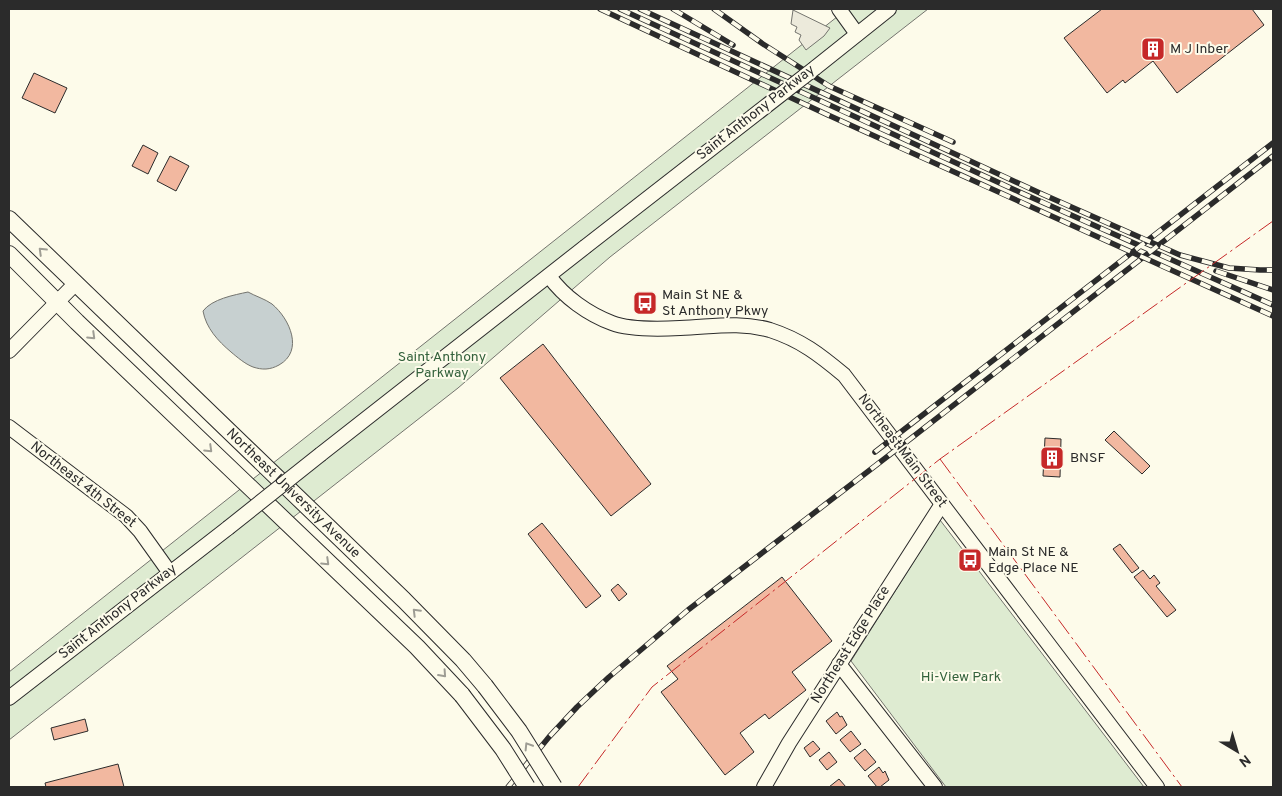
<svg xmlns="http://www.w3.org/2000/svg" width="1282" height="796" font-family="Overpass,sans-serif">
  <rect width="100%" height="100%" fill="#fdfbea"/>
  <g fill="#deebd1" stroke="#74746e">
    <path d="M847,9h81l-318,248 -152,131 -449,352v-68z"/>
    <path d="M940,520l204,267h-198l-95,-126z"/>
  </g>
  <path fill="#eceadb" stroke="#74746e" d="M793,10l37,18 -6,8 -18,14 -7,-10 2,-5 -6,-3 2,-5 -6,-3z"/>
  <path fill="#c7d0d0" stroke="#74746e" d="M248,292c7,4 17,7 24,12 18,15 32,47 7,61 -9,5 -17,5 -26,2 -8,-3 -16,-10 -22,-15 -13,-11 -25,-24 -28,-41 9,-12 31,-16 45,-19z"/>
  <g fill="#f2b8a0" stroke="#2b2b2b">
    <path d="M1102,9h150l12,16 -87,68 -24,-32 -28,22 -2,-3 -16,13 -43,-55z"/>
    <path d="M34,73l33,15 -12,25 -33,-15z"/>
    <path d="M143,145l15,8 -10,21 -16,-8z"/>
    <path d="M170,156l19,10 -13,25 -19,-10z"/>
    <path d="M543,344l108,140 -40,32 -111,-138z"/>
    <path d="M1114,431l36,35 -8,8 -37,-34z"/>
    <path d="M1045,438l16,1 -1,38 -17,-1z"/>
    <path d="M542,523l59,73 -15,12 -58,-74z"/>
    <path d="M1120,544l19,24 -7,5 -19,-24z"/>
    <path d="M1143,570l7,9 4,-4 6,8 -4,3 20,24 -9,7 -33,-40z"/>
    <path d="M782,577l50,64 -40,31 14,18 -37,29 -4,-5 -25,19 14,19 -29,23 -64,-83 17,-13 -11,-13z"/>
    <path d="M618,584l9,10 -8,7 -8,-11z"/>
    <path d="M837,712l3,5 2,-1 5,9 -11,9 -10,-13z"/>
    <path d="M85,719l3,12 -34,9 -3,-12z"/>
    <path d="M851,731l10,13 -11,8 -10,-12z"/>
    <path d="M813,741l7,8 -10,8 -6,-9z"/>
    <path d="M865,749l11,13 -11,9 -11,-13z"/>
    <path d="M829,752l8,10 -10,8 -8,-10z"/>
    <path d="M118,764l6,23h-78l-1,-4z"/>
    <path d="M879,767l4,6 2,-2 4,9 -9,7h-3l-9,-11z"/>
    <path d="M839,779l7,8h-17z"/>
  </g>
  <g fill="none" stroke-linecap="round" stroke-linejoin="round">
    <g stroke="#2b2b2b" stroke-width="16">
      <g id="minor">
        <path d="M839,9l18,25"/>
        <path d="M815,68l74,-59"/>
        <path d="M549,276c15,21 39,38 63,47 18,7 49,6 68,5 32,-1 58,-7 90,2 31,10 50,25 74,45l313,412"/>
        <path d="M9,351l67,-68"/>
        <path d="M9,427l117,89 14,15 30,42"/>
        <path d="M321,454l264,-207"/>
        <path d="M839,664l96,123"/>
        <path d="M9,698l219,-170"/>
        <path d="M764,787l25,-44 153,-239"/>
      </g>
    </g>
    <g stroke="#2b2b2b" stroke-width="18">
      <g id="major">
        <path id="s1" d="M9,219l395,381 59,60 22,26"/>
        <path d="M9,254l68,68 340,325 45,48"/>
      </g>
    </g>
    <use href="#minor" stroke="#fdfbea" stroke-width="14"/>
    <use href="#major" stroke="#fdfbea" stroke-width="16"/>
    <g stroke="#2b2b2b" stroke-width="5.5">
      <g id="rail">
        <path d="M600,9l228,106 445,201"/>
        <path d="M620,9l395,181 258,115"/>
        <path d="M640,9l402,185 138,61 49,13 31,2h13"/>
        <path d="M673,9l60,36"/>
        <path d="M714,9l49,35 66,42 124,56"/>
        <path d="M1216,271l57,19"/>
        <path d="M875,452l398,-309"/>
        <path d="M508,787l41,-50 28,-30 32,-30 79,-67 226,-174 359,-280"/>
      </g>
    </g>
    <use href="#rail" stroke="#fdfbea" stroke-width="4" stroke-dasharray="11" stroke-linecap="butt"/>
    <g stroke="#2b2b2b" stroke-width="16" stroke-linecap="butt">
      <g id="minor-bridge">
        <path d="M585,247l230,-179"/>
        <path d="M228,528l93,-74"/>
      </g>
    </g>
    <g stroke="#2b2b2b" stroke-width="18" stroke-linecap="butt">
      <g id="major-bridge">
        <path d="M485,686l34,45 35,56"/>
        <path d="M462,695l41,54 24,38"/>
      </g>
    </g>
    <use href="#minor-bridge" stroke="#fdfbea" stroke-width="14"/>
    <use href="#major-bridge" stroke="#fdfbea" stroke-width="16"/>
    <g stroke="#c62828" stroke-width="1" stroke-dasharray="18 4 2.5 4" stroke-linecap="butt">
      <path d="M940,459l242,328"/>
      <path d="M578,787l74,-100 288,-228 333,-238"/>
    </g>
  </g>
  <defs><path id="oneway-chevron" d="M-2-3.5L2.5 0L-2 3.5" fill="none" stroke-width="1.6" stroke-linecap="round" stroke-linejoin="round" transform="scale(1.25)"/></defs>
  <g stroke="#9e9d94">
    <use href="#oneway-chevron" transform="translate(42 251) rotate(-136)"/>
    <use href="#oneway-chevron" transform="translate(92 336) rotate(44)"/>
    <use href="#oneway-chevron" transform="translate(209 449) rotate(44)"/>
    <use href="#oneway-chevron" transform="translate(326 562) rotate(44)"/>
    <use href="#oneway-chevron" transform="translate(416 612) rotate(-135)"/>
    <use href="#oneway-chevron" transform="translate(443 674) rotate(48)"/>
    <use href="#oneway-chevron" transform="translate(528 746) rotate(-122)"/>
  </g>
  <defs>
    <g id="building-square" transform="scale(1.25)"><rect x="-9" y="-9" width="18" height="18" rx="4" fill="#c62828" stroke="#fdfbea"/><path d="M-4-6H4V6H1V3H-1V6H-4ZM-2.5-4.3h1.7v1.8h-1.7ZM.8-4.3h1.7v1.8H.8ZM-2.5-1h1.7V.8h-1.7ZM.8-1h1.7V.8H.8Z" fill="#fff"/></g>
    <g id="bus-square" transform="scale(1.25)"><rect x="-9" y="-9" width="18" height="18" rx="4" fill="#c62828" stroke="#fdfbea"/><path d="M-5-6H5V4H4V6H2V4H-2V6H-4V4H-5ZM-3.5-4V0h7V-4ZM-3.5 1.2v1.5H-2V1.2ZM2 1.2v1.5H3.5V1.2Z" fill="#fff"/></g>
  </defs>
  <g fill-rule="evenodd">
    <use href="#building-square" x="1153" y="49"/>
    <use href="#bus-square" x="645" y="303"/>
    <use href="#building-square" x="1052" y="458"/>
    <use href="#bus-square" x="970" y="560"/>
  </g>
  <g text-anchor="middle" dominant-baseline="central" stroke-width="4" stroke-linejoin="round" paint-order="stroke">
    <g font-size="14" fill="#2b2b2b" stroke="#fdfbea" text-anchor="start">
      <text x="1170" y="49">M J Inber</text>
      <text x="662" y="295">Main St NE &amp;<tspan x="662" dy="16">St Anthony Pkwy</tspan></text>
      <text x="1070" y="458">BNSF</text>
      <text x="988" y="552">Main St NE &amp;<tspan x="988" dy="16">Edge Place NE</tspan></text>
    </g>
    <g font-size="14" fill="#2b2b2b" stroke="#fdfbea">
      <text transform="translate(756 113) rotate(-38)">Saint Anthony Parkway</text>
      <text transform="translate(902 451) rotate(53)">Northeast Main Street</text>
      <text transform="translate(83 485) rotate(38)">Northeast 4th Street</text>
      <text stroke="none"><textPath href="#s1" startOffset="395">Northeast University Avenue</textPath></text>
      <text transform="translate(118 612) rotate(-38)">Saint Anthony Parkway</text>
      <text transform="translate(851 645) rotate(-58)">Northeast Edge Place</text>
    </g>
    <g font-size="14" fill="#34623c" stroke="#fdfbea">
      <text x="442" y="357">Saint Anthony<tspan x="442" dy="16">Parkway</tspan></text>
      <text x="961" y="677">Hi-View Park</text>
    </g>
  </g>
  <rect width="1282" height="796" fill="none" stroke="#2b2b2b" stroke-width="20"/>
  <g transform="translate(1237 751) rotate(142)" stroke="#fdfbea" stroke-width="4" paint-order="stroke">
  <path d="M0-4L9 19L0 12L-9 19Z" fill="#2b2b2b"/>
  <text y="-8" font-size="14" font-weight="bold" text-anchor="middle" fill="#2b2b2b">N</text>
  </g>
</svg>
